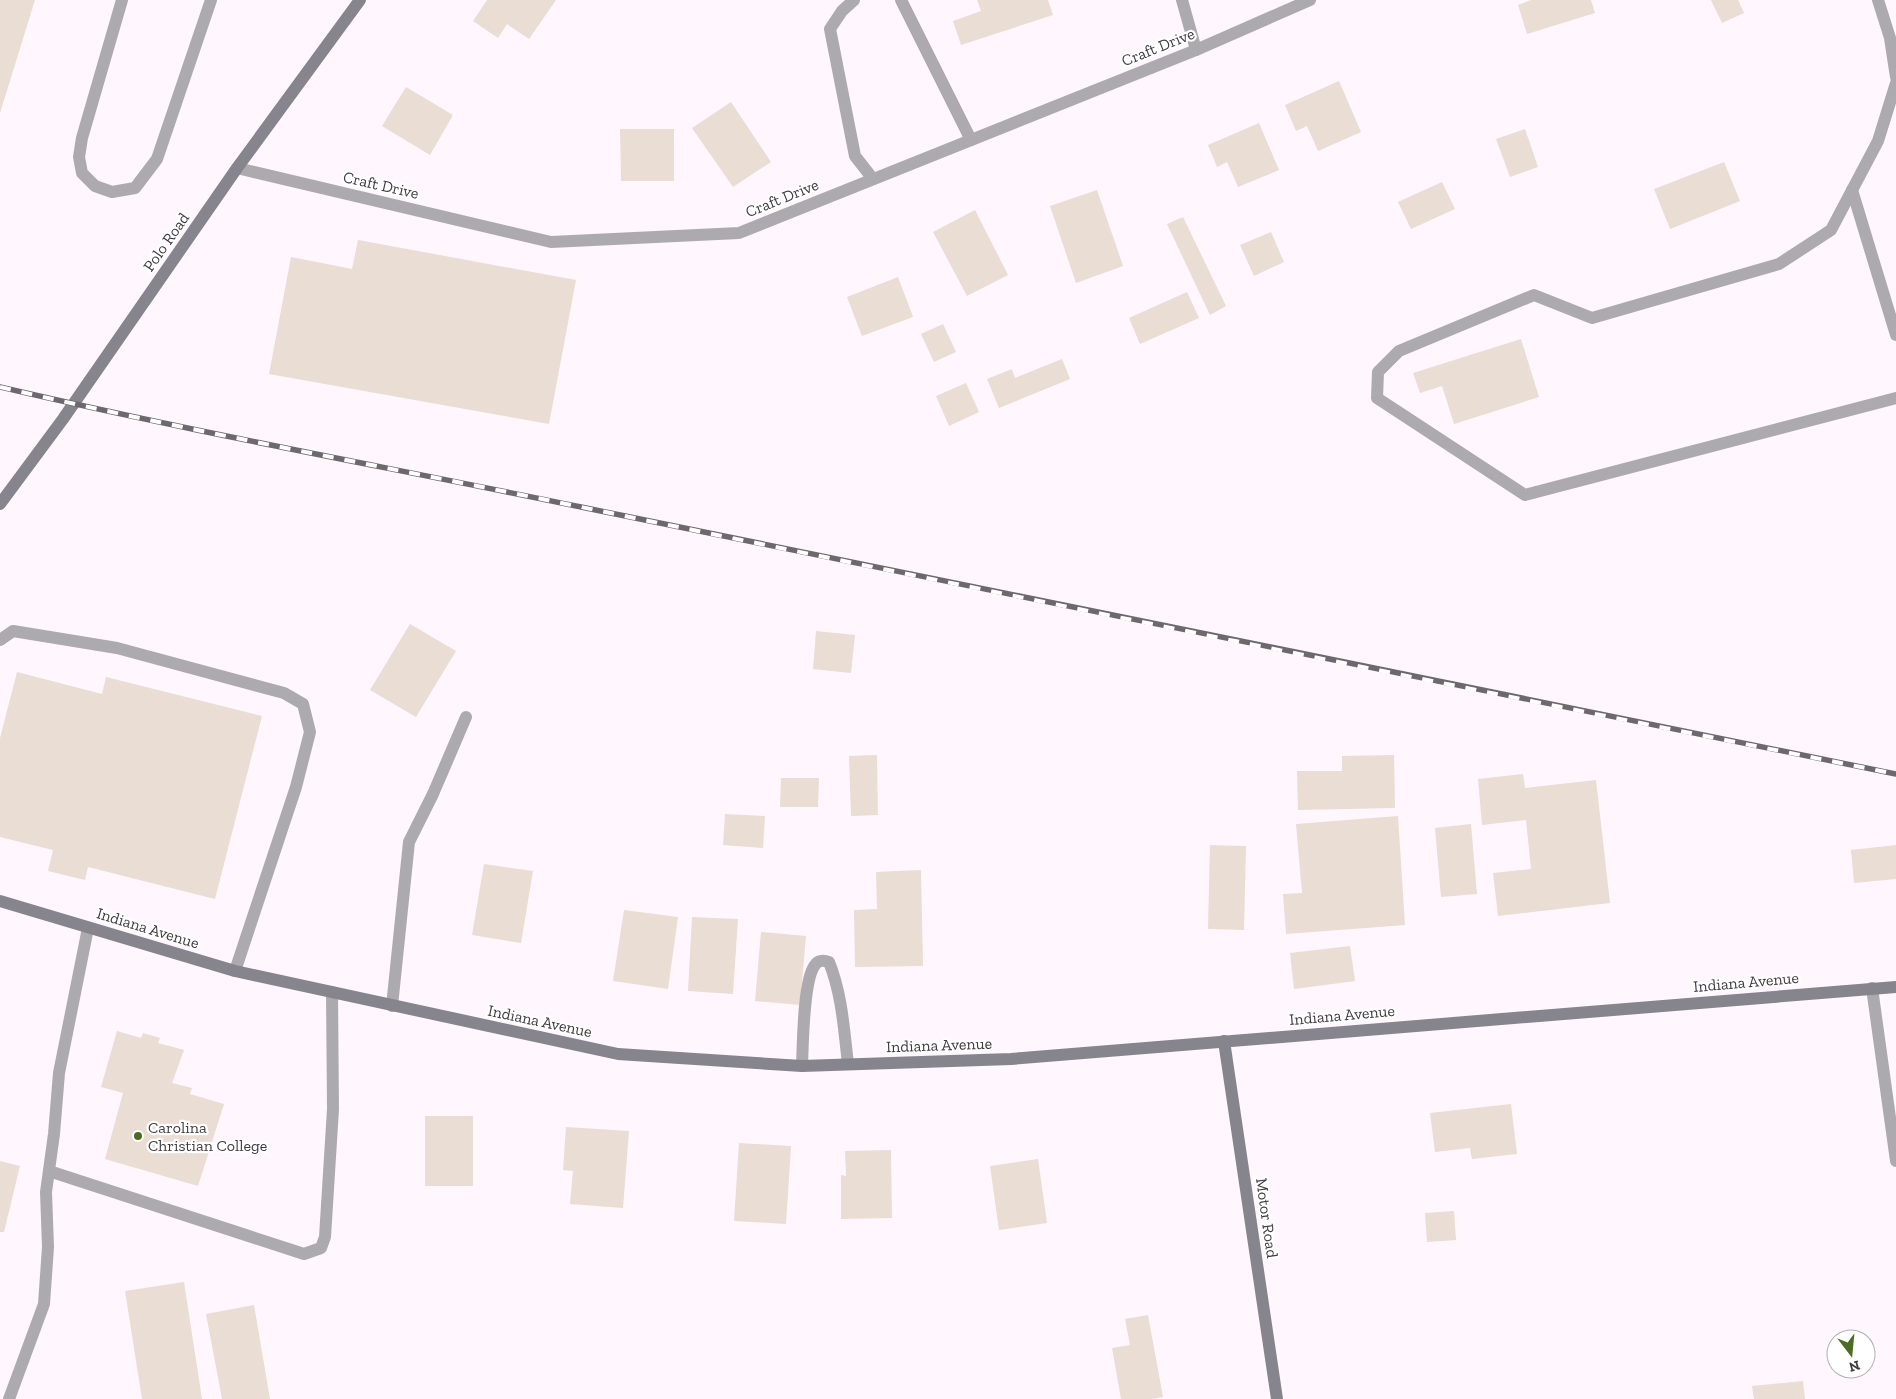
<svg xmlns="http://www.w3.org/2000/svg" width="1896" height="1399" font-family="'Zilla Slab',serif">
  <rect width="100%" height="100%" fill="#fff6fe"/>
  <g fill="#e9ddd4">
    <path d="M0,0h35l-35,113z"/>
    <path d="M487,0h69l-27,39 -22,-15 -9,14 -25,-17z"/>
    <path d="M977,0h71l5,15 -92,30 -8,-24 28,-10z"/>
    <path d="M1531,0h60l4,13 -68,21 -9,-29z"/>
    <path d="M1711,0h27l6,13 -22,10z"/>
    <path d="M1339,81l22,51 -43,19 -11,-25 -11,5 -11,-26z"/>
    <path d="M406,87l47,28 -23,40 -48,-29z"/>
    <path d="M731,102l40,60 -38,25 -41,-59z"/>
    <path d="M1259,123l20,47 -41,17 -11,-25 -10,5 -9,-22z"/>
    <path d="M620,129h54v52h-53z"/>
    <path d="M1525,129l13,38 -28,10 -14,-38z"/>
    <path d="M1724,162l16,39 -70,28 -16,-40z"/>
    <path d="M1442,182l13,27 -44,20 -13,-27z"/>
    <path d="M1097,190l26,76 -47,17 -26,-77z"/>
    <path d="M975,210l33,65 -41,21 -34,-64z"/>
    <path d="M1183,217l43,89 -16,9 -43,-91z"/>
    <path d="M1271,232l13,30 -30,14 -14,-31z"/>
    <path d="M358,240l218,40 -27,144 -280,-50 22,-117 61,12z"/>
    <path d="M898,277l15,40 -51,19 -15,-39z"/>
    <path d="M1187,292l12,26 -59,26 -11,-26z"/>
    <path d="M943,324l13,28 -22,10 -13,-28z"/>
    <path d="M1521,339l18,58 -85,27 -12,-38 -22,7 -7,-20z"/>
    <path d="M1062,359l8,20 -71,29 -12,-29 25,-10 3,9z"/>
    <path d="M966,383l13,29 -30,14 -13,-30z"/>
    <path d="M410,624l46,27 -40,66 -46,-27z"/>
    <path d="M816,631l39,4 -4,38 -38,-4z"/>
    <path d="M17,672l85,22 4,-17 156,39 -47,183 -127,-32 -3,13 -37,-9 5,-21 -53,-13v-99z"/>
    <path d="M877,755l1,60 -27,1 -2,-60z"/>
    <path d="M1394,755l1,53 -97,2 -1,-39h45v-15z"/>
    <path d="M1523,774l2,14 71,-8 14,123 -112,13 -5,-43 38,-4 -5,-49 -44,5 -4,-46z"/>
    <path d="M781,778h38l-1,29h-38z"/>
    <path d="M725,814l40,2 -2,32 -40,-3z"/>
    <path d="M1398,816l7,109 -119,9 -3,-40 19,-1 -6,-69z"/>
    <path d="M1471,824l6,70 -36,3 -6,-69z"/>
    <path d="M1210,845l36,1 -2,84 -36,-1z"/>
    <path d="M1896,845v34l-42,4 -3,-33z"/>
    <path d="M484,864l49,7 -12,72 -49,-8z"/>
    <path d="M921,870l2,96 -68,1 -1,-57 23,-1 -1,-37z"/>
    <path d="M624,910l54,7 -10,72 -55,-8z"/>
    <path d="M692,917l46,2 -5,75 -45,-3z"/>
    <path d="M761,932l45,4 -6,69 -45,-4z"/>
    <path d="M1350,946l5,35 -61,8 -4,-36z"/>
    <path d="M117,1031l24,7 2,-5 17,5 -2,5 26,7 -12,33 20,5 -2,6 34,10 -26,82 -93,-27 18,-66 -22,-6z"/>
    <path d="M1511,1104l6,50 -45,5 -2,-11 -35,4 -5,-39z"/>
    <rect x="425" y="1116" width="48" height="70"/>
    <path d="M566,1127l63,4 -6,77 -53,-4 3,-33 -10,-1z"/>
    <path d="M739,1143l52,3 -5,78 -52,-3z"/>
    <path d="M891,1150l1,68 -51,1v-44l5,1 -1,-25z"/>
    <path d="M1038,1159l9,64 -48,7 -9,-64z"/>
    <path d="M0,1161l20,5 -16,66h-4z"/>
    <path d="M1454,1211l2,29 -29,2 -2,-29z"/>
    <path d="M184,1282l18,117h-60l-17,-108z"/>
    <path d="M254,1305l16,94h-48l-16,-85z"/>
    <path d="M1148,1315l15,82 -11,2h-31l-9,-51 18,-3 -5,-26z"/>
    <path d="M1803,1381l2,18h-51l-2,-13z"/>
  </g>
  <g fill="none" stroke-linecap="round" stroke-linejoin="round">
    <g stroke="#acaaaf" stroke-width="12">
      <path d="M122,0l-40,138 -3,19 3,16 13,13 17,6 23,-4 22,-29 54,-159"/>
      <path d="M854,0l-12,11 -12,18 25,127 18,23"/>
      <path d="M901,0l70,140"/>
      <path d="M1878,0l12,38 6,39"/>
      <path d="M1896,83l-18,58 -47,89 -52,34 -187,54 -58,-23 -135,56 -21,21 -1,26 148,97 371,-97"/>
      <path d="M1852,190l44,145"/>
      <path d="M0,640l13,-9 104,17 167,45 19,11 7,28 -14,55 -61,184"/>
      <path d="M392,1006l17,-164 24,-48 33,-77"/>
      <path d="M802,1066c1,-21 1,-86 13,-101 3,-5 9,-5 14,-3 13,32 15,68 19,102"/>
      <path d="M49,1171l255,83 17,-6 4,-11 8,-128 -1,-117"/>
      <path d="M9,1399l35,-95 4,-57 -2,-55 8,-58 5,-61 29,-145"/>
    </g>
    <g stroke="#acaaaf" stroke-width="12">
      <path d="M1182,0l14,50"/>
      <path d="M237,168l314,74 188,-9 457,-183 114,-50"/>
      <path d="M1872,988l24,173"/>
    </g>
    <g stroke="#86848c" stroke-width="12">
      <path d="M0,504l63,-85 174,-251 123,-168"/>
      <path d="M0,901l235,70 383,83 184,12 209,-7 885,-72"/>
      <path d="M1224,1041l53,358"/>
    </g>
    <g stroke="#6d686d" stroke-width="5.5">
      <path id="rail" d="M0,387c193,45 387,80 581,120 438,90 876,180 1315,267"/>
    </g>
    <use href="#rail" stroke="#fff" stroke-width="4" stroke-dasharray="11" stroke-linecap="butt"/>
  </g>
  <circle fill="#4c6c23" stroke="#fff" stroke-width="2" cx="138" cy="1136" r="5"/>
  <g text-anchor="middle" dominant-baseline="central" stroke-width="4.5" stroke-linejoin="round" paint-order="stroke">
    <g font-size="16" fill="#3f3b3f" stroke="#fff">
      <text transform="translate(1158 47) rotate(-22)">Craft Drive</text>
      <text transform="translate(381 185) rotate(13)">Craft Drive</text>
      <text transform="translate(782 198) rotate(-22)">Craft Drive</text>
      <text transform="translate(166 242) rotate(-55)">Polo Road</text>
      <text transform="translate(148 928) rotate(17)">Indiana Avenue</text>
      <text transform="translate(1746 982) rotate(-5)">Indiana Avenue</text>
      <text transform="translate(1342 1015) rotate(-5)">Indiana Avenue</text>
      <text transform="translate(540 1021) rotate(12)">Indiana Avenue</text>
      <text transform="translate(939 1045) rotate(-2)">Indiana Avenue</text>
      <text transform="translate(1267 1218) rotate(82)">Motor Road</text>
    </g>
    <g font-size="16" fill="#3f3b3f" stroke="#fff" text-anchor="start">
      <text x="148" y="1127">Carolina<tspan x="148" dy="18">Christian College</tspan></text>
    </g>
  </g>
  <g transform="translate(1851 1354) rotate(164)"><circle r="24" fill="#ffffff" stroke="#b2b1b2"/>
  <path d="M0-4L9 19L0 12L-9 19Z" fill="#4c6c23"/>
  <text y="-8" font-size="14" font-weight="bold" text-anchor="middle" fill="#3f3b3f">N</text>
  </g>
</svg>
